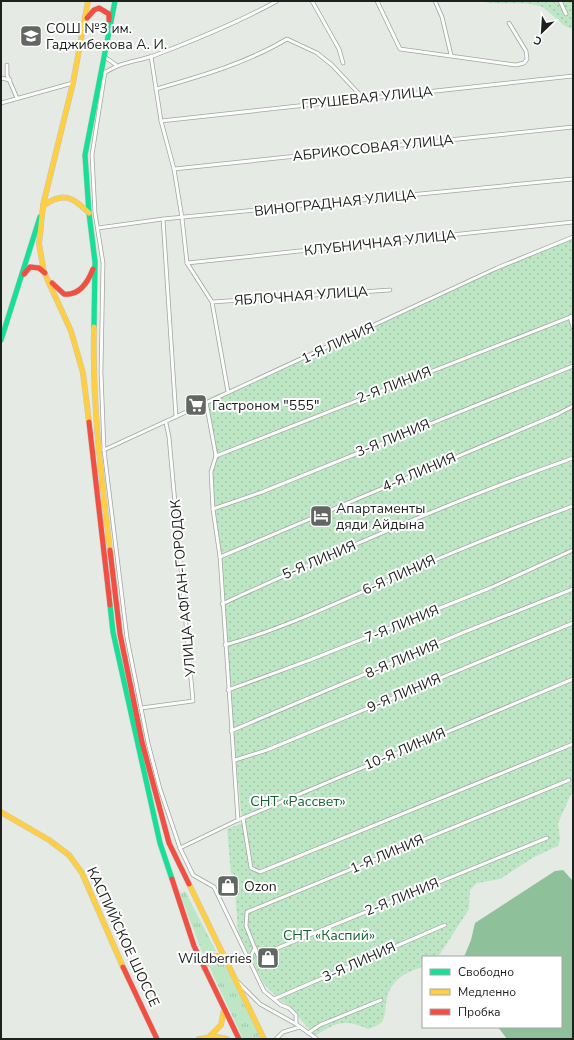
<svg xmlns="http://www.w3.org/2000/svg" width="574" height="1040" font-family="'Nunito Sans',sans-serif">
  <defs>
    <pattern id="grass-tufts" width="24" height="20" patternUnits="userSpaceOnUse"><rect width="24" height="20" fill="#bde6c5"/><path d="M3 7l-1-3M5 7V3M7 7l1-3M15 17l-1-3M17 17v-4M19 17l1-3" fill="none" stroke="#a2c5a9"/></pattern>
    <pattern id="garden-dots" width="8" height="8" patternUnits="userSpaceOnUse"><rect width="8" height="8" fill="#bde6c5"/><path d="M2 2h.1M6 6h.1" fill="none" stroke="#a2c5a9" stroke-width="1.8" stroke-linecap="round"/></pattern>
  </defs>
  <rect width="100%" height="100%" fill="#e5eae5"/>
  <g fill="url(#grass-tufts)">
    <path d="M185,891l31,60h-5l-7,6 -24,-63z"/>
    <path d="M214,957l8,2 39,80h-18l-34,-73v-4z"/>
  </g>
  <g fill="url(#garden-dots)">
    <path d="M479,1h94v34l-1,-6c-13,-4 -19,-16 -30,-22 -19,-7 -43,-1 -63,-6z"/>
    <path d="M573,235v555l-15,33 2,17 -2,6 -24,11 -34,22 -23,4 -7,7 -1,19 -31,48h-15v10c-16,4 -32,13 -36,31 -4,17 2,25 -19,31 -24,-10 -31,-7 -53,7l-26,-30 -9,-6 -16,-16 -26,-52 -4,-58h-3l-4,-45 15,-6 -13,-140 -8,-131 -9,-67v-11l5,-16 -11,-59 70,-29z"/>
  </g>
  <path fill="#8ec199" d="M563,870l10,11v157l-66,1 -9,-12h63v-70h-97l7,-17 4,-17 80,-52z"/>
  <g fill="none" stroke-linecap="round" stroke-linejoin="round">
    <g stroke="#a2a5a2" stroke-width="4.5">
      <g id="street">
        <path d="M312,1l27,48 4,14"/>
        <path d="M377,1l23,48 116,16 8,-2 3,-4 -1,-8 -17,-28"/>
        <path d="M435,1l7,16 9,38"/>
        <path d="M560,1l6,13"/>
        <path d="M151,56l10,65 13,48 8,49 5,45 25,39 16,90"/>
        <path d="M105,57l11,8"/>
        <path d="M7,65v10l10,23"/>
        <path d="M105,72l-13,83 3,58 8,50 -2,109 3,78 23,188 21,105 12,46 20,59 13,27 21,12 50,104 17,14 8,3 7,7v9"/>
        <path d="M104,73c17,-11 30,-11 49,-17 42,-16 84,-33 124,-55"/>
        <path d="M1,78l9,2"/>
        <path d="M156,89c45,-13 91,-26 131,-50l30,14 15,12 31,33"/>
        <path d="M1,103l72,-20"/>
        <path d="M161,121l412,-45"/>
        <path d="M174,169l399,-42"/>
        <path d="M163,219l13,198"/>
        <path d="M98,228l65,-9 410,-40"/>
        <path d="M187,263l386,-41"/>
        <path d="M212,302l178,-12"/>
        <path d="M570,317l3,10"/>
        <path d="M206,402l10,54 -5,16 2,37 7,48 18,263"/>
        <path d="M104,450l393,-182 76,-31"/>
        <path d="M216,456l357,-140"/>
        <path d="M213,509l49,-17 311,-126"/>
        <path d="M220,557l338,-143 15,-8"/>
        <path d="M222,604c115,-53 232,-104 351,-146"/>
        <path d="M225,645c57,-16 114,-43 168,-67 60,-26 119,-50 180,-72"/>
        <path d="M228,690l82,-30 180,-72 83,-38"/>
        <path d="M141,708l52,-7 -24,-264 -3,-14"/>
        <path d="M231,731l231,-98 111,-44"/>
        <path d="M235,760l32,-10 306,-127"/>
        <path d="M243,818l8,50 9,4 313,-128"/>
        <path d="M547,838l-289,118 -12,-30 1,-14 322,-132"/>
        <path d="M180,848l58,-28 335,-141"/>
        <path d="M249,960l6,-12"/>
        <path d="M238,982l22,22 36,20 21,15"/>
        <path d="M274,999l171,-74"/>
        <path d="M308,1033l12,-8 61,-25"/>
        <path d="M276,1039l7,-7 17,-5"/>
      </g>
    </g>
    <g stroke="#c4c7c4" stroke-width="6">
      <g id="fast">
        <path d="M94,327l1,-65 -6,-49 -4,-58 30,-154"/>
        <path d="M1,340l39,-123"/>
        <path d="M110,605l3,27 47,211 12,36"/>
      </g>
    </g>
    <g stroke="#c4c7c4" stroke-width="6">
      <g id="slow">
        <path d="M43,205l30,-122 15,-82"/>
        <path d="M94,327c-2,75 7,149 16,223"/>
        <path d="M89,422l-6,-49 -12,-42 -27,-59 -5,-28 4,-38c20,-15 30,-9 46,7"/>
        <path d="M1,812l48,28 20,15 13,18 41,94"/>
        <path d="M189,884l75,155"/>
        <path d="M204,968l7,-11 6,-1 7,2"/>
        <path d="M209,1037l12,-12 3,-15"/>
        <path d="M199,1039l18,-2 10,2"/>
      </g>
    </g>
    <g stroke="#c4c7c4" stroke-width="6">
      <g id="jam">
        <path d="M87,18l7,-8 5,-2 10,6v6"/>
        <path d="M24,274l6,-7 9,1 6,5"/>
        <path d="M52,283l12,11c16,2 24,-12 29,-25"/>
        <path d="M89,422l21,183"/>
        <path d="M110,550l10,84 22,108 27,101 20,41"/>
        <path d="M172,879l22,67 45,93"/>
        <path d="M123,967l34,72"/>
      </g>
    </g>
    <use href="#street" stroke="#fbfcfb" stroke-width="3"/>
    <use href="#fast" stroke="#16e098" stroke-width="5"/>
    <use href="#slow" stroke="#ffcf43" stroke-width="5"/>
    <use href="#jam" stroke="#f24e42" stroke-width="5"/>
  </g>
  <defs>
    <g id="school-square" transform="scale(1.15)"><rect x="-9" y="-9" width="18" height="18" rx="4" fill="#636764" stroke="#fff"/><path d="M0-5L7-2L0 1L-7-2ZM-4 1L0 2.5L4 1V4Q0 6-4 4Z" fill="#fff"/></g>
    <g id="supermarket-square" transform="scale(1.15)"><rect x="-9" y="-9" width="18" height="18" rx="4" fill="#636764" stroke="#fff"/><path d="M-6-5.5h2.5l.6 2H6L4.5 2H-2.5L-4.4-4H-6ZM-1.5 3.2a1.3 1.3 0 1 0 .1 0ZM3 3.2a1.3 1.3 0 1 0 .1 0Z" fill="#fff"/></g>
    <g id="hotel-square" transform="scale(1.15)"><rect x="-9" y="-9" width="18" height="18" rx="4" fill="#636764" stroke="#fff"/><path d="M-6-4.5h1.5V1H6V5H4.5V3h-9V5H-6ZM-4 0a1.8 1.8 0 1 1 3.6 0ZM.5 0V-2.5h3Q6-2.5 6 0Z" fill="#fff"/></g>
    <g id="shop-square" transform="scale(1.15)"><rect x="-9" y="-9" width="18" height="18" rx="4" fill="#636764" stroke="#fff"/><path d="M-5-2.5h2.3a2.7 3.5 0 0 1 5.4 0H5L5.5 6h-11ZM-1.5-2.5h3a1.5 2.3 0 0 0-3 0Z" fill="#fff"/></g>
  </defs>
  <g fill-rule="evenodd">
    <use href="#school-square" x="31" y="36"/>
    <use href="#supermarket-square" x="196" y="405"/>
    <use href="#hotel-square" x="321" y="516"/>
    <use href="#shop-square" x="228" y="886"/>
    <use href="#shop-square" x="268" y="958"/>
  </g>
  <g text-anchor="middle" dominant-baseline="central" stroke-width="4" stroke-linejoin="round" paint-order="stroke">
    <g font-size="14" fill="#1d201e" stroke="#fff" text-anchor="start">
      <text x="46" y="28">СОШ №3 им.<tspan x="46" dy="16">Гаджибекова А. И.</tspan></text>
      <text x="212" y="405">Гастроном "555"</text>
      <text x="336" y="508">Апартаменты<tspan x="336" dy="16">дяди Айдына</tspan></text>
      <text x="244" y="886">Ozon</text>
      <text x="252" y="958" text-anchor="end">Wildberries</text>
    </g>
    <g font-size="14" fill="#1d201e" stroke="#fff">
      <text transform="translate(367 98) rotate(-6)">ГРУШЕВАЯ УЛИЦА</text>
      <text transform="translate(373 148) rotate(-6)">АБРИКОСОВАЯ УЛИЦА</text>
      <text transform="translate(335 203) rotate(-6)">ВИНОГРАДНАЯ УЛИЦА</text>
      <text transform="translate(380 243) rotate(-6)">КЛУБНИЧНАЯ УЛИЦА</text>
      <text transform="translate(301 296) rotate(-4)">ЯБЛОЧНАЯ УЛИЦА</text>
      <text transform="translate(338 343) rotate(-25)">1-Я ЛИНИЯ</text>
      <text transform="translate(394 385) rotate(-21)">2-Я ЛИНИЯ</text>
      <text transform="translate(393 438) rotate(-22)">3-Я ЛИНИЯ</text>
      <text transform="translate(419 472) rotate(-23)">4-Я ЛИНИЯ</text>
      <text transform="translate(319 560) rotate(-23)">5-Я ЛИНИЯ</text>
      <text transform="translate(399 575) rotate(-24)">6-Я ЛИНИЯ</text>
      <text transform="translate(183 588) rotate(-95)">УЛИЦА АФГАН-ГОРОДОК</text>
      <text transform="translate(402 624) rotate(-22)">7-Я ЛИНИЯ</text>
      <text transform="translate(402 659) rotate(-23)">8-Я ЛИНИЯ</text>
      <text transform="translate(404 693) rotate(-23)">9-Я ЛИНИЯ</text>
      <text transform="translate(405 749) rotate(-23)">10-Я ЛИНИЯ</text>
      <text transform="translate(387 854) rotate(-23)">1-Я ЛИНИЯ</text>
      <text transform="translate(402 897) rotate(-22)">2-Я ЛИНИЯ</text>
      <text transform="translate(123 937) rotate(65)">КАСПИЙСКОЕ ШОССЕ</text>
      <text transform="translate(359 962) rotate(-24)">3-Я ЛИНИЯ</text>
    </g>
    <g font-size="14" fill="#156430" stroke="#fff">
      <text x="298" y="801">СНТ «Рассвет»</text>
      <text x="329" y="935">СНТ «Каспий»</text>
    </g>
  </g>
  <rect width="574" height="1040" fill="none" stroke="#1d201e" stroke-width="4"/>
  <rect x="422" y="956" width="140" height="72" fill="#ffffff" stroke="#a5a6a5"/>
  <rect x="430" y="969" width="20" height="6" fill="#16e098" stroke="#a5a6a5"/>
  <text x="458" y="976" font-size="12" fill="#1d201e">Свободно</text>
  <rect x="430" y="989" width="20" height="6" fill="#ffcf43" stroke="#a5a6a5"/>
  <text x="458" y="996" font-size="12" fill="#1d201e">Медленно</text>
  <rect x="430" y="1009" width="20" height="6" fill="#f24e42" stroke="#a5a6a5"/>
  <text x="458" y="1016" font-size="12" fill="#1d201e">Пробка</text>
  <g transform="translate(542 32) rotate(205)" stroke="#ffffff" stroke-width="3" paint-order="stroke">
  <path d="M0-3L7 15L0 10L-7 15Z" fill="#1d201e"/>
  <text y="-6" font-size="11" font-weight="bold" text-anchor="middle" fill="#1d201e">С</text>
  </g>
</svg>
